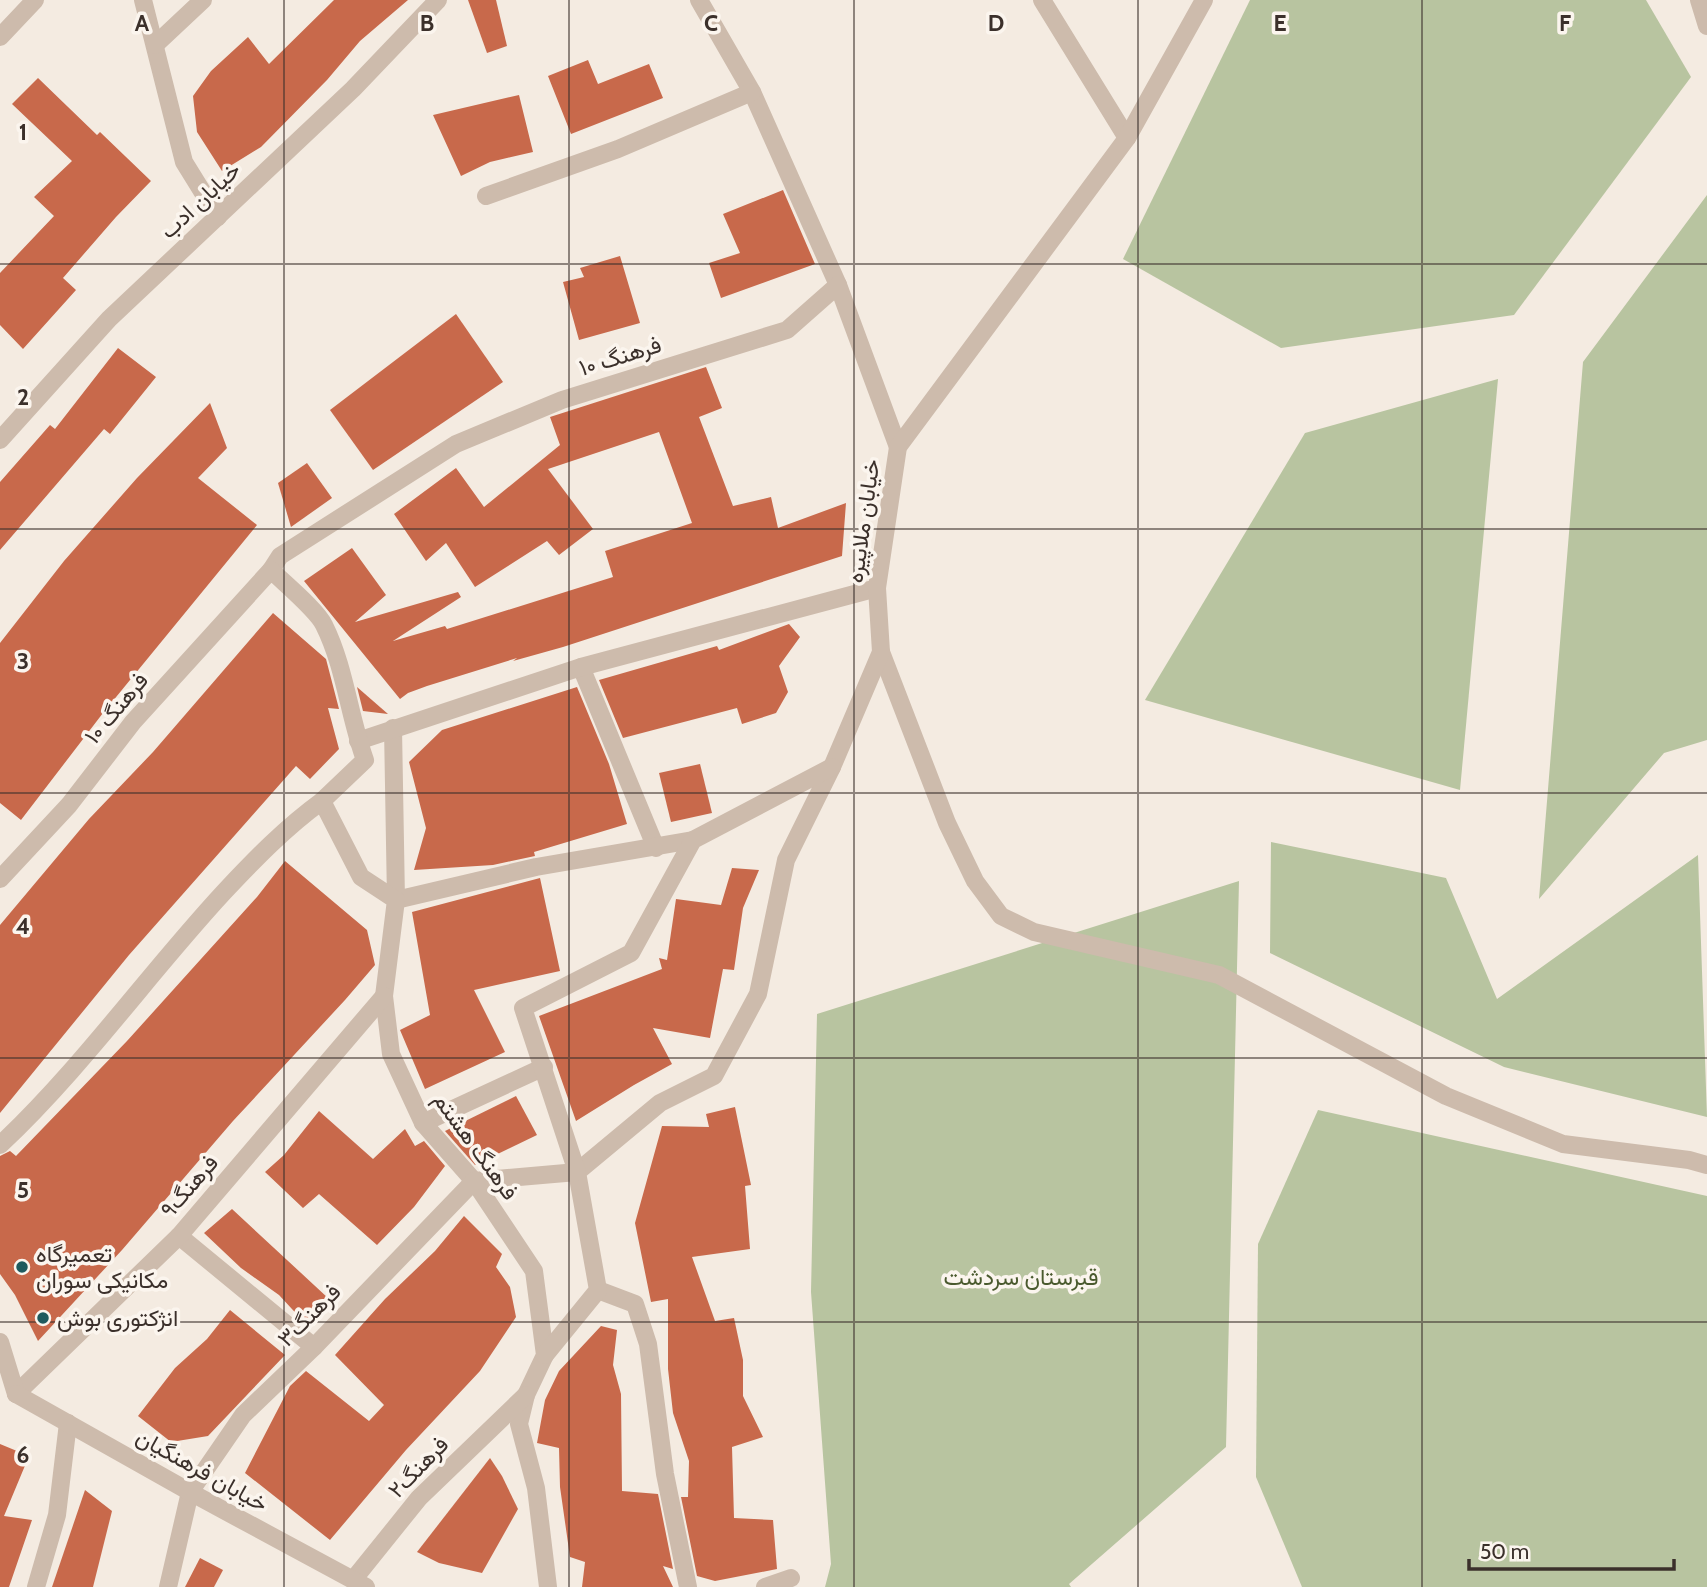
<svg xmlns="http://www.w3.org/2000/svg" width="1707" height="1587" font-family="Cabin,Vazirmatn,sans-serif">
  <rect width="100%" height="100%" fill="#f4ebe1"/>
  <g fill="#b8c4a0">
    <path d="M1250,0h396l45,77 -177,238 -233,33 -158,-89z"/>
    <path d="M1707,195v545l-43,13 -125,146 44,-537z"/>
    <path d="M1498,379l-38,411 -315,-90 160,-267z"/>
    <path d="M1271,842l175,36 51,121 201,-144 9,262 -203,-50 -234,-114z"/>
    <path d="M1239,881l-13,566 -157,137 2,3h-246l6,-23 -20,-272 6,-278z"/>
    <path d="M1318,1110l389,86v391h-405l-46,-110 2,-233z"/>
  </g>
  <g fill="#c8694b">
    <path d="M334,0h74l-48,41 -33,39 -66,67 -39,24 -25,-39 -4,-36 18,-25 37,-34 21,27z"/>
    <path d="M468,0h28l11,46 -20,7z"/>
    <path d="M588,60l10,24 51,-20 14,34 -92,36 -23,-58z"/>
    <path d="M38,78l59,57 3,-3 51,49 -35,36 -53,61 13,12 -53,59 -23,-24v-52l54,-57 -20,-19 38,-36 -60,-57z"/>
    <path d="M519,95l14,57 -43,10 -29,14 -28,-61z"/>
    <path d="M783,190l32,74 -94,34 -12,-35 31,-10 -17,-39z"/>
    <path d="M620,256l20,67 -61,17 -16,-58 21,-5 -4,-9z"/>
    <path d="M456,314l47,68 -130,88 -43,-60z"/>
    <path d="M118,348l38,29 -46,57 -6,-5 -104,121v-68l50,-57 5,4z"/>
    <path d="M706,367l16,41 -23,9 34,89 38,-9 7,31 68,-25 -4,53 -279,91 -50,14 4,-3 -90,28 -19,7 -8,6 -96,-118 48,-33 34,47 -31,27 103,-30 3,5 -68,44 52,-15 2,3 166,-52 -8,-26 87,-28 -33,-91 -111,37 45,60 -34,26 -12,-14 -72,46 -29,-44 -20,18 -32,-47 62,-46 28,39 76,-62 -10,-28z"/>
    <path d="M210,403l17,45 -29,30 59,47 -154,188 -82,107 -21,-17v-160l64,-82 73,-83z"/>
    <path d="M307,463l25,35 -41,29 -13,-44z"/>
    <path d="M273,613l53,46 13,50 -11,-1 11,41 -29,30 -14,-13 -167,189 -129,158v-188l89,-106 64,-67z"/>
    <path d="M789,624l11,13 -21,29 9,26 -12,21 -34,11 -5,-16 -114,30 -24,-58 118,-34 2,4z"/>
    <path d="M357,687l31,27 -25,-3z"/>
    <path d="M577,687l32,77 18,60 -93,28 1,4 -42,9 -79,5 12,-42 -17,-66 33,-32z"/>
    <path d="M700,764l12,49 -41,9 -12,-49z"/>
    <path d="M285,861l82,69 8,35 -30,35 -112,121 -111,129 -84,91 -23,-46 -15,-21v-118l10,-5 6,5 111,-115 130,-144z"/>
    <path d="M732,868l27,2 -16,38 -9,62 -11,-1 -13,69 -57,-10 19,36 -38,21 -58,36 -37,-105 123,-47 -3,-11 8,2 9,-61 45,6z"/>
    <path d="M540,878l20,93 -86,19 31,62 -80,37 -25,-59 30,-15 -18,-103z"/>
    <path d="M516,1096l21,39 -62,30 -30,-34z"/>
    <path d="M735,1107l16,78 -6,1 5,63 -58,8 23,64 19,-3 9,42v36l20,41 -31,10 2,71 39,2 4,49 -62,12 -18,-5 -16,-79h7l1,-36 -16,-48 -5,-44v-70l-17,3 -16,-79 27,-97 47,1 -3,-13z"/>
    <path d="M319,1111l54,48 32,-30 10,17 9,-5 21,25 -31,41 -37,38 -58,-51 -16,14 -38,-36 19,-17z"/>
    <path d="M232,1209l96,89 -24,24 -25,-27 -38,-27 -37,-35z"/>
    <path d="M464,1216l38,38 -6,13 14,20 6,30 -36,54 -74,79 -76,90 -85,-67 45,-87 16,-15 63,50 15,-16 -49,-50 50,-56 50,-48z"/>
    <path d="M230,1310l55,45 -77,81 -37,6 -33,-26 37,-48 32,-29z"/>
    <path d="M601,1326l16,4 -4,35 8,29 1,97 36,3 15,75 -10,-3 10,21h-91l3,-25 -15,-5 -10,-70 -1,-39 -22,-5 8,-43 14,-29z"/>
    <path d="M0,1444l29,12 -25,60 28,4 -23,67h-9z"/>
    <path d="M490,1458l12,18 16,33 -36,64 -43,-10 -22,-11z"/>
    <path d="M85,1490l27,21 -19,76h-41z"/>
    <path d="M200,1558l23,12 -9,17h-29z"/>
  </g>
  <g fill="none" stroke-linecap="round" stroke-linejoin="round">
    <g stroke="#cdbbac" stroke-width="18">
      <path d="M143,0l41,162 34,55"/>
      <path d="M699,0l53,92 86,193"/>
      <path d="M1042,0l85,138"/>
      <path d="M1699,0l8,26"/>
      <path d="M0,37l35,-37"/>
      <path d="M155,45l48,-45"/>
      <path d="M486,196l132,-47 134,-57"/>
      <path d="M271,570l9,-14 176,-112 106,-44 225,-70 51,-45 60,162"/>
      <path d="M881,652l66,171 28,58 26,35 33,16 185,43 227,121 117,48 126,16 18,5"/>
      <path d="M581,667l75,181"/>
      <path d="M393,728l3,172 140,-33 157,-27"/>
      <path d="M358,741l223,-74 296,-79"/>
      <path d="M0,879l69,-74 64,-83 138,-152c13,13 46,40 53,55 21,42 25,91 41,135l-43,41"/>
      <path d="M423,1123l121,-56"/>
      <path d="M0,1145c82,-77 148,-171 224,-253 31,-33 61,-64 98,-91l39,76 35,23 -12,96 7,58 32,69 51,58 60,90 11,84 -19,40 -7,29 17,64 12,99"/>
      <path d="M179,1236l135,111"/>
      <path d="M598,1290l37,14 13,40 17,130 23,113"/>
      <path d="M545,1355l53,-65 -21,-118 83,-69 54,-27 44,-82 28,-134 46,-93 49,-115 -4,-64 21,-141 229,-309 77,-138"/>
      <path d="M16,1394l163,-158 205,-240"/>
      <path d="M353,1580l66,-82 107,-103"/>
      <path d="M36,1587l21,-72 11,-92"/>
      <path d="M168,1587l22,-95 53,-77 71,-68 160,-166 103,-9 -54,-164 108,-55 62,-113 139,-73"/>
      <path d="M765,1587l26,-9"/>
    </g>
    <g stroke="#cdbbac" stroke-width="18">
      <path d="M0,440l109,-121 244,-230 85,-89"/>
      <path d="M0,1342l16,52"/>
      <path d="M16,1394l174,98 176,95"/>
    </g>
  </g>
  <path fill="none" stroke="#3b302b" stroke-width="2" stroke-opacity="0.55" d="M284,0v1587M569,0v1587M854,0v1587M1138,0v1587M1422,0v1587M0,264h1707M0,529h1707M0,793h1707M0,1058h1707M0,1322h1707"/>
  <g fill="#1f5a5e" stroke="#fbf5ee" stroke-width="2.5">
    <circle cx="22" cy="1267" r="7"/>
    <circle cx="43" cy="1318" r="7"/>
  </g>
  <g text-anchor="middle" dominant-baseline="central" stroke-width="7" stroke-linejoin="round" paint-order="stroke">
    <g font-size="23" fill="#3b302b" stroke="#fbf5ee">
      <text transform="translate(200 200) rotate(-43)">خیابان ادب</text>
      <text transform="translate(620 356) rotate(-17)">فرهنگ ۱۰</text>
      <text transform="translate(863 521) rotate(-82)">خیابان ملاپیره</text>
      <text transform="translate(116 708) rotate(-50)">فرهنگ ۱۰</text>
      <text transform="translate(476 1146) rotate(54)">فرهنگ هشتم</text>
      <text transform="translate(189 1186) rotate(-49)">فرهنگ۹</text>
      <text transform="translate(309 1315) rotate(-45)">فرهنگ۳</text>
      <text transform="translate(418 1467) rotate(-46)">فرهنگ۲</text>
      <text transform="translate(202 1470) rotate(29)">خیابان فرهنگیان</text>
    </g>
    <g font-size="23" fill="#3b302b" stroke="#fbf5ee" text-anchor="start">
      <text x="36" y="1254">تعمیرگاه<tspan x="36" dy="26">مکانیکی سوران</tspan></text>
      <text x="57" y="1318">انژکتوری بوش</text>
    </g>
    <g font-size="23" fill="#4a5a2e" stroke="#fbf5ee">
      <text x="1021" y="1277">قبرستان سردشت</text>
    </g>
  </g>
  <g font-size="23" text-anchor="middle" font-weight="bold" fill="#3b302b" stroke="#fbf5ee" stroke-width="7" stroke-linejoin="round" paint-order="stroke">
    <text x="142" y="31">A</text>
    <text x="427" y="31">B</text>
    <text x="711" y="31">C</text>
    <text x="996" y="31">D</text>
    <text x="1280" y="31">E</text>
    <text x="1565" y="31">F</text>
    <text x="23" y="140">1</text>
    <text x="23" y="405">2</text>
    <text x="23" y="669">3</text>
    <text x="23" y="934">4</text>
    <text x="23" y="1198">5</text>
    <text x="23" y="1463">6</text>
  </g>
  <path d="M1469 1559v10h205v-10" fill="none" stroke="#3b302b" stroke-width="3.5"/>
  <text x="1480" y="1559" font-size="21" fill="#3b302b" stroke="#fbf5ee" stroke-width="5" paint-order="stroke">50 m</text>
</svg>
